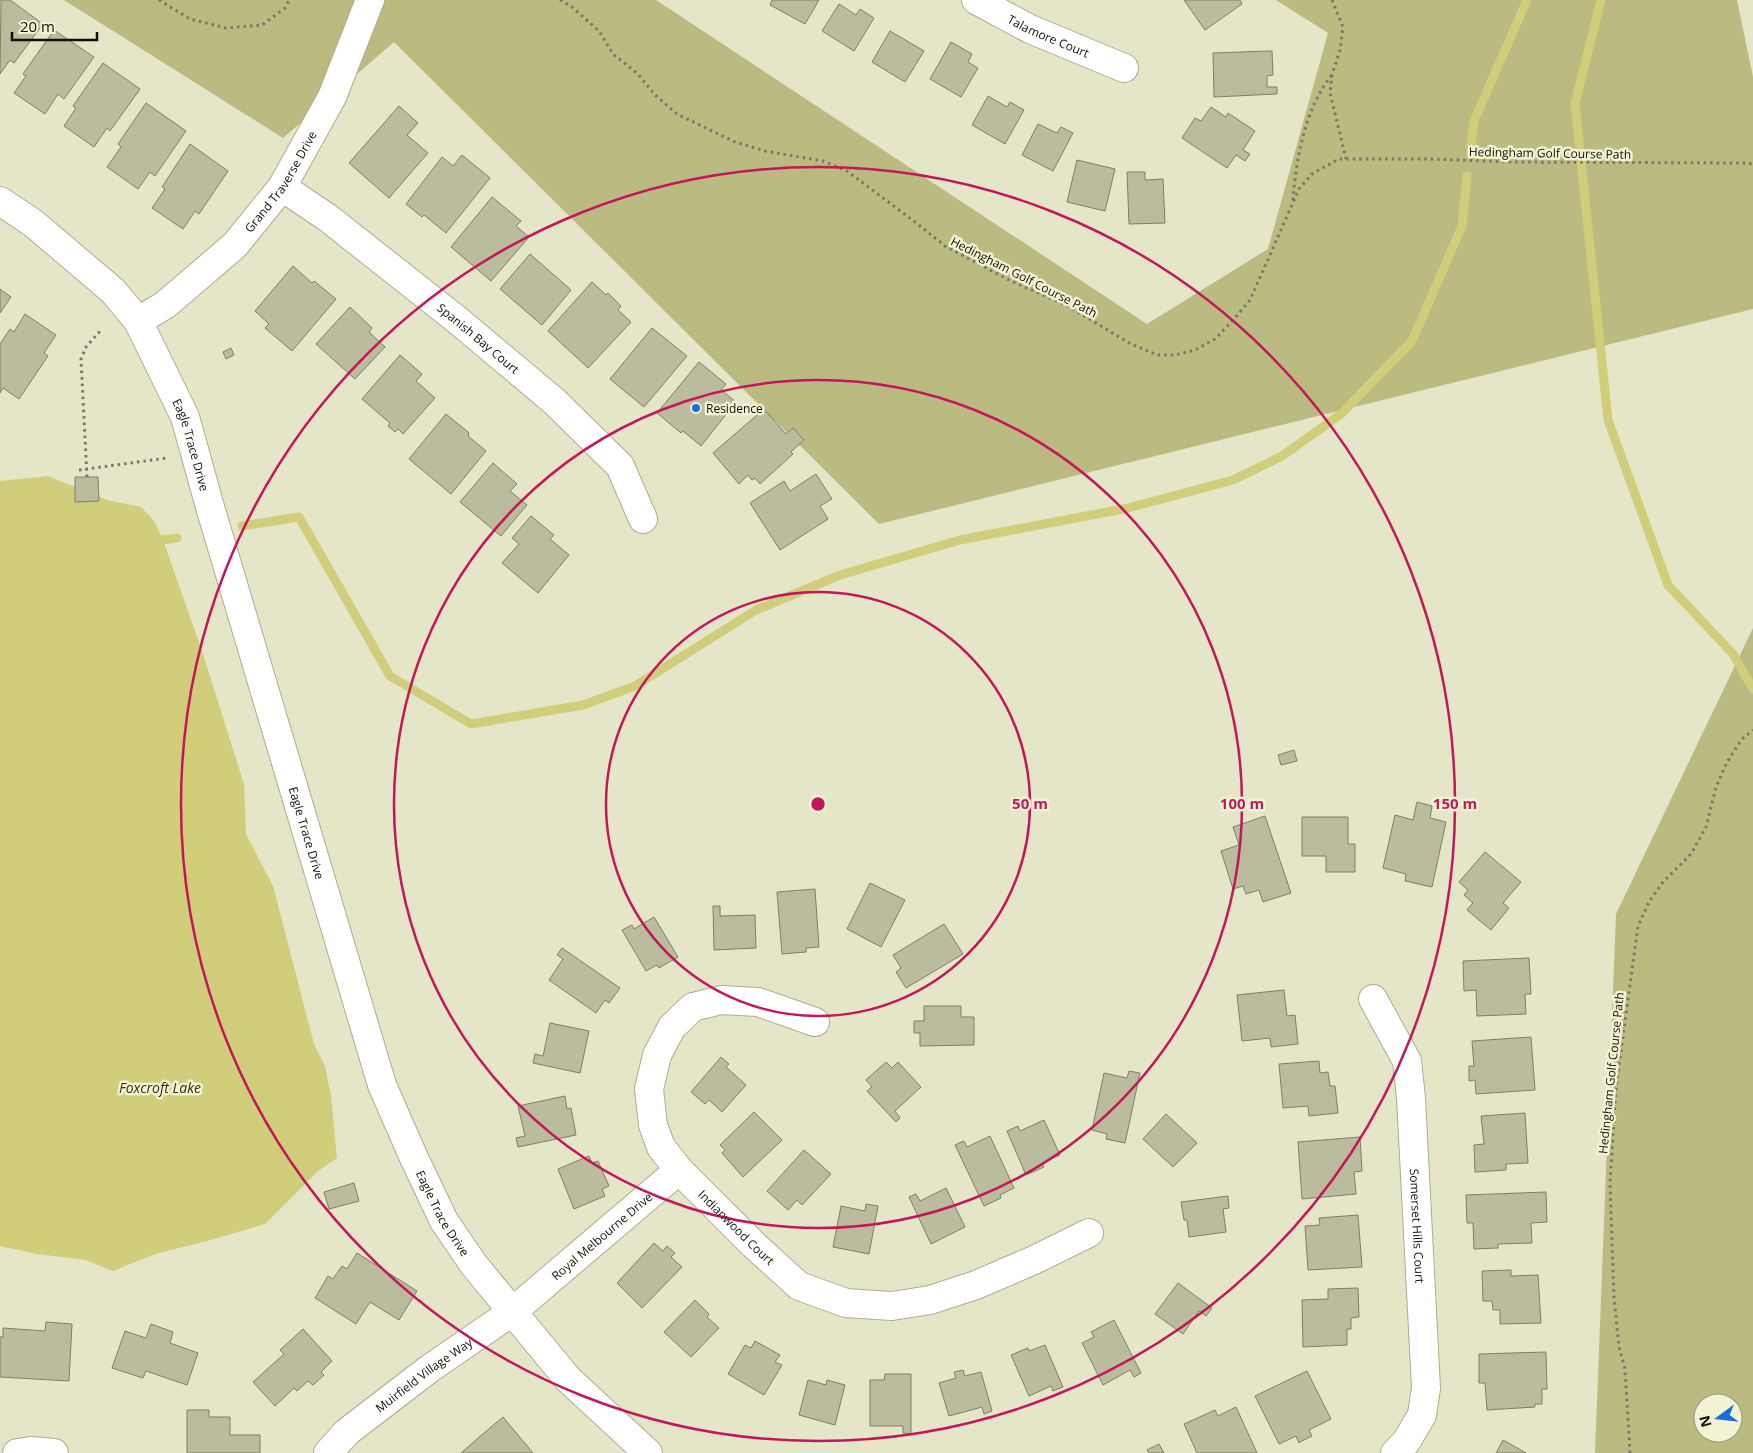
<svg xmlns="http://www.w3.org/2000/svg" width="1753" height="1453" font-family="'Open Sans',sans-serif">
  <rect width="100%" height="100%" fill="#e5e5c7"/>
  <g fill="#baba81" fill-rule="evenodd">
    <path d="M64,0h592l491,324 121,-75 60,-216 -52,-33h461l16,77v232l-874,215 -485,-482 -111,96z"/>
    <path d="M1753,628v825h-158l21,-539zM1703,1403h30v30h-30z"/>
  </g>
  <path fill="#d0ce7a" d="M48,476l59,24 34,7 13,14 9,19 39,111 42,133 2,50 27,52 41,158 11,22 6,30 6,62 -19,13 -53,53 -54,16 -56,14 -42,17 -27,-11 -49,-6 -37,-8v-765z"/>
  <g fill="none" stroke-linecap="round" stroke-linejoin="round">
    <g stroke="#d0ce7a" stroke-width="9">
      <path d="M1601,0l-26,103 33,317 60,165 65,69 20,35"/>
      <path d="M1471,146l3,-25 53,-121"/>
      <path d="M242,526l57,-9 91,159 81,48 112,-19 52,-19 121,-76 84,-35 120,-35 168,-32 105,-28 49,-24 59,-42 71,-73 50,-115 5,-50"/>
      <path d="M163,540l14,-2"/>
    </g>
  </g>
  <g fill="#bbbb9d" stroke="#7f7f63">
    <path d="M1,0h9l33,24 -29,39 -4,-3 -10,14z"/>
    <path d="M772,0h47l-14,24 -35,-19z"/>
    <path d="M1184,0h56l2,4 -37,26z"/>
    <path d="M839,4l17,11 4,-6 14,9 -20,33 -32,-20z"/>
    <path d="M54,30l40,27 -30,42 -6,-5 -13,20 -31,-21 12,-17 -3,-2z"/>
    <path d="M890,31l34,20 -19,31 -33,-20z"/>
    <path d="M951,42l21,12 -4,8 10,6 -17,29 -31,-18z"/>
    <path d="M1268,51h4l1,24 -6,1v11h10v7l-63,3 -1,-44z"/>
    <path d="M103,63l37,26 -30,42 -3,-3 -13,19 -30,-21 12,-18 -3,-2z"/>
    <path d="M988,96l19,11 3,-5 14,8 -19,34 -33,-19z"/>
    <path d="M146,103l40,28 -31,45 -5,-4 -12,17 -31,-22 14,-20 -3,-3z"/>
    <path d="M399,106l19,17 -11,12 21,18 -39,45 -40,-35z"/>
    <path d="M1211,107l15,10 2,-4 27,18 -12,19 7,4 -5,7 -9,-6 -9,13 -45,-30 13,-20 6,3z"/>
    <path d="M1038,124l19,9 4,-6 12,6 -20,38 -31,-16z"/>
    <path d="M190,144l38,27 -29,43 -4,-3 -12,18 -31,-21 13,-19 -3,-2z"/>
    <path d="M462,155l28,23 -44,55 -22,-18 -2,2 -16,-13 36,-47 11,9z"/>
    <path d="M1077,160l38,9 -10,42 -38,-9z"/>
    <path d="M1127,172h18v8l18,-1 2,44 -36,1z"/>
    <path d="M492,197l29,24 -5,5 13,11 -38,44 -40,-34z"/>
    <path d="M530,254l41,36 -29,35 -42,-36z"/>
    <path d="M293,266l19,17 2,-2 22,18 -44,52 -27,-23 4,-4 -14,-13z"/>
    <path d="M592,282l14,13 2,-2 13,13 -3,4 13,12 -43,46 -40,-37z"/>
    <path d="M0,289l11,8 -11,16z"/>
    <path d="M350,307l22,21 -3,4 16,15 -30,32 -39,-35z"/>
    <path d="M25,314l31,21 -12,18 4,3 -29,43 -16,-11 -3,5v-49l10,-15 4,3z"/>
    <path d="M652,328l35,28 -43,51 -34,-28z"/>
    <path d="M231,348l3,7 -8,4 -3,-7z"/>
    <path d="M400,355l22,19 -6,7 19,17 -32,36 -5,-5 -3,3 -7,-6 2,-3 -28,-24z"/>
    <path d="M699,362l27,22 -5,6 15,12 -35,44 -18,-15 -2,2 -24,-20z"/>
    <path d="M764,409l22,25 7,-6 11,12 -13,12 2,2 -33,30 -5,-6 -3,2 -4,-5 -9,9 -26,-31z"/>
    <path d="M446,414l22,18 1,1 -1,3 18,15 -35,43 -42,-35z"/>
    <path d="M493,463l24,21 -7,7 17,14 -26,31 -41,-34z"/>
    <path d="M816,474l16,25 -12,7 8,13 -48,31 -30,-47 34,-22 6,10z"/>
    <path d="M75,477h23l1,24 -24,1z"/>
    <path d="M531,516l23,19 -4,4 19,16 -31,38 -36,-30 17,-19 -7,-6z"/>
    <path d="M1294,750l3,11 -16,4 -3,-10z"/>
    <path d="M1417,802l15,4 -2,12 16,4 -14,65 -27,-6 1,-7 -23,-6 12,-53 18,5z"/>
    <path d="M1265,816l26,77 -28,9 -4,-12 -13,4 -3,-8 -10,3 -12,-38 18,-6 -6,-18z"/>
    <path d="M1302,817h46v27h7v28h-29v-16h-24z"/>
    <path d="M1485,852l36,30 -18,21 6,5 -18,22 -24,-20 6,-7 -9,-8 4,-5 -9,-8z"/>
    <path d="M870,883l35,17 -24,47 -34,-18z"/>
    <path d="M815,889l4,58 -13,1v4l-24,2 -5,-62z"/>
    <path d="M713,906h7v10l35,-1 1,33 -42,2z"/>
    <path d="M654,917l24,40 -19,11 -2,-3 -11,6 -24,-41 10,-5 2,4z"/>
    <path d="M944,924l19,30 -57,34 -10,-16 5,-4 -8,-13z"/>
    <path d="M562,948l58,40 -11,15 -4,-3 -9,13 -47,-33 14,-21 -6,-4z"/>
    <path d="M1529,958l2,36h-6l1,20 -49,2 -1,-26 -12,1 -1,-30z"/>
    <path d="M1284,990l3,26 8,-1 3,29 -27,3 -1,-9 -28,3 -5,-46z"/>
    <path d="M924,1006h37v11h13v28l-54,1v-13h-6v-12h10z"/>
    <path d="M550,1023l39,8 -9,42 -47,-10 2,-9 8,2z"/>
    <path d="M1531,1037l4,53 -59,4 -1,-14 -6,1v-15h5l-2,-25z"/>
    <path d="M721,1057l8,7 -3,3 20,18 -24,27 -13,-12 -4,4 -14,-12z"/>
    <path d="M1319,1061l1,12 8,-1 2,14h5l3,27 -29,3 -1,-10 -25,2 -4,-44z"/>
    <path d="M886,1062l6,6 6,-6 23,25 -26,24 5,7 -4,4 -29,-31 5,-4 -6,-7z"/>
    <path d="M1129,1071l11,2 -15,70 -19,-4 1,-5 -15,-4 12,-57 23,5z"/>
    <path d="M565,1096l2,13 4,-1 5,27 -58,12 -2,-9 9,-2 -7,-30z"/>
    <path d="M754,1112l28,28 -39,37 -21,-24 3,-3 -5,-5z"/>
    <path d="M1525,1113l3,50 -22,1v6l-31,2 -1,-27 10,-1 -3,-28z"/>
    <path d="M1166,1114l31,29 -24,24 -30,-28z"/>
    <path d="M1044,1120l16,35 -18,8 2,4 -18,8 -19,-44 11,-5 2,5z"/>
    <path d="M990,1136l24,52 -14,7 1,3 -17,8 -29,-61 9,-4 3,6z"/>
    <path d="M1360,1137l2,34 -8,1 2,22 -54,5 -4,-57z"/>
    <path d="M804,1150l27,24 -29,31 -5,-5 -9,10 -21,-19z"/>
    <path d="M589,1156l3,7 6,-2 11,25 -7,3 3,7 -31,13 -16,-40z"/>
    <path d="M354,1183l5,18 -30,8 -5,-17z"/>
    <path d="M946,1188l19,39 -34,17 -22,-47 7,-3 4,7z"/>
    <path d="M1546,1192l1,30 -16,1 1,20 -34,1v4l-24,1 -1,-26h-6l-1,-28z"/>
    <path d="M1228,1196l1,12 -6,1 3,23 -37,5 -2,-17h-3l-3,-18z"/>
    <path d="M866,1204l12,2 -9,48 -36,-7 8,-41 24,5z"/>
    <path d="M1358,1215l4,52 -54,3 -3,-44 15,-1 -1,-7z"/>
    <path d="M654,1243l9,8 4,-5 8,7 -4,4 11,10 -40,41 -25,-25z"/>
    <path d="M357,1253l60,38 -18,29 -29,-18 -14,22 -41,-26 13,-22 5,3 9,-13 5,3z"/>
    <path d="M1511,1270v6l27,-1 3,48 -41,1v-14h-7l-1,-9h-9l-1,-30z"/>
    <path d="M1178,1283l34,25 -6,8 -7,-5 -16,23 -28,-20z"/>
    <path d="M1358,1288l1,29 -8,1v11h-4v16l-44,2 -1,-47 26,-1v-10z"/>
    <path d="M695,1300l14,14 -2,3 12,11 -28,29 -27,-25z"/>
    <path d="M1114,1320l27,53 -7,4 -4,-7 -27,15 -21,-42 12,-6 -3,-5z"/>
    <path d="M46,1322l26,2 -3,57 -69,-4v-40h3v-9l42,3z"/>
    <path d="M151,1324l22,8 -3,11 28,10 -11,32 -41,-14 -3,7 -31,-10 13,-37 21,7z"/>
    <path d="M303,1329l29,32 -11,11 3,3 -11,10 -5,-4 -11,10 -3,-3 -19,18 -22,-24 31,-28 -4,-4z"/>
    <path d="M755,1341l25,14 -5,7 7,3 -18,30 -36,-21 17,-29 6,3z"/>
    <path d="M1045,1345l18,42 -10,4 -2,-5 -22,10 -18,-41 17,-7 1,3z"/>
    <path d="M1546,1352l1,37h-5v15h-7v3l-48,3 -2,-27h-6v-29z"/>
    <path d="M963,1370l2,6 16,-4 11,39 -8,3 -2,-7 -33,9 -10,-33 17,-5 -2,-6z"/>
    <path d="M1307,1371l24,48 -22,11 3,6 -12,6 -1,1 -3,-7 -17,8 -24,-48z"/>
    <path d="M885,1374h26v60l-8,-1v-7h-33v-46h14z"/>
    <path d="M808,1380l18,5 1,-5 18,5 -10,40 -36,-10z"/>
    <path d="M1236,1407l21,46h-60l-13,-29 31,-14 3,6z"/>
    <path d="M187,1410h22v7h21v18h30v18h-73z"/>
    <path d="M503,1417l30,36h-72l23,-20z"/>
    <path d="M1503,1440l23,13h-30z"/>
    <path d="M1159,1444l5,9h-15l-2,-3z"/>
  </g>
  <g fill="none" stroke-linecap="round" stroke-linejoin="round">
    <g stroke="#adad90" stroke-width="30">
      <g id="minor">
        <path id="s1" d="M976,0l54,29 94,39"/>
        <path id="s2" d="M282,187l46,31 128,101 99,83 65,64 23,53"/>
        <path id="s3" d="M0,201l33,22 80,68 25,30 47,96 25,90 172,578 32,73 30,63 30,44 94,114 80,74"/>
        <path id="s4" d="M138,321l27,-16 70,-60 47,-58 50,-90 38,-97"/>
        <path id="s5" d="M1373,999l34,62 4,37 15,290 -4,27 -16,27 -11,11"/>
        <path id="s6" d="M815,1022l-57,-20 -37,-2 -28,7 -21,20 -15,28 -8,34 4,36 8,22 18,23 75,75 45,41 47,17 46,3 38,-6 46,-15 58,-25 55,-27"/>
        <path d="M17,1453l14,-2 23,2"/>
        <path id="s7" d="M328,1453l19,-21 82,-63 83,-57 167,-142"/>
      </g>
    </g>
    <g stroke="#787865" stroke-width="3" stroke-dasharray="2.5 4" stroke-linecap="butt">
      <path d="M159,0l31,19 36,9 36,-3 23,-17 4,-8"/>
      <path d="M560,0l12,7 27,24 14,23 25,20 17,21 22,19 58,28 30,9 58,10 24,10 72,54 26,21 64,34 57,25 65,39 26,11h18l20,-5 20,-11 19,-20 16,-19 49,-111 14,-16 26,-14h93l77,3 234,1 10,1"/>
      <path d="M1332,0l11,27 -3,23 -8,25 -2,18 16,66"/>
      <path d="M1293,200c3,-41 12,-92 39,-125"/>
      <path d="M79,470l88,-12"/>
      <path d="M87,477l-6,-118 5,-12 15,-17"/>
      <path d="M1630,1453l-5,-84 -6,-22 -5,-49 -4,-115 6,-95 22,-162 11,-24 14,-20 28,-28 15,-27 10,-40 11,-25 15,-23 11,-9"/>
    </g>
    <use href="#minor" stroke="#fff" stroke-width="28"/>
  </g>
  <g fill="none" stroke="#c2185b" stroke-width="2.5">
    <circle cx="818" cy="804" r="212"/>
    <circle cx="818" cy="804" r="424"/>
    <circle cx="818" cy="804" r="637"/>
  </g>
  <circle fill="#1d6dd7" stroke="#f2f2d4" stroke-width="2" cx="696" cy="408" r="5"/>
  <g text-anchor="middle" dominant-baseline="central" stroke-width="5" stroke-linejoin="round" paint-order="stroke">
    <g font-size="12" fill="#111107" stroke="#f2f2d4">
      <text stroke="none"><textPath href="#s1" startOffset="81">Talamore Court</textPath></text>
      <text transform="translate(1550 153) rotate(1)">Hedingham Golf Course Path</text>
      <text stroke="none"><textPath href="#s4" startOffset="202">Grand Traverse Drive</textPath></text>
      <text transform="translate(1024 277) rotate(27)">Hedingham Golf Course Path</text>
      <text stroke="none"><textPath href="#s2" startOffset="248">Spanish Bay Court</textPath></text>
      <text stroke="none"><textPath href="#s3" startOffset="319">Eagle Trace Drive</textPath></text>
      <text stroke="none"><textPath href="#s3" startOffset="724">Eagle Trace Drive</textPath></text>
      <text transform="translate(1611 1073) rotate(-84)">Hedingham Golf Course Path</text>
      <text stroke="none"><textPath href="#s3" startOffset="1129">Eagle Trace Drive</textPath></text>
      <text stroke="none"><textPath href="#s5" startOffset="236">Somerset Hills Court</textPath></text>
      <text stroke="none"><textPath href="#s6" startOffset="392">Indianwood Court</textPath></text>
      <text stroke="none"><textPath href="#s7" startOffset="350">Royal Melbourne Drive</textPath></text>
      <text stroke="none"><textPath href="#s7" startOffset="124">Muirfield Village Way</textPath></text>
    </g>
    <g font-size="12" fill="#111107" stroke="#f2f2d4" text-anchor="start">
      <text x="706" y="408">Residence</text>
    </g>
    <g font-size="14" font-style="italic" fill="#31300b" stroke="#f2f2d4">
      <text x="160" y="1087">Foxcroft Lake</text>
    </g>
  </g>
  <circle cx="818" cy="804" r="8" fill="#c2185b" stroke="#f2f2d4" stroke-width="2.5"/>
  <g font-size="15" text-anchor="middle" font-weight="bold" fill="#c2185b" stroke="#f2f2d4" stroke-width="5" stroke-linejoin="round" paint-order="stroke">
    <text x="1030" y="809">50 m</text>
    <text x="1242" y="809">100 m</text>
    <text x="1455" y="809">150 m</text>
  </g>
  <g transform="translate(1718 1418) rotate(255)"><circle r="24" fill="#f2f2d4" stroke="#989882"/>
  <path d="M0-4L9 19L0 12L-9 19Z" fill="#1d6dd7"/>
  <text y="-8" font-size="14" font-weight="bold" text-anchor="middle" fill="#111107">N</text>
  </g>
  <path d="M12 32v8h85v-8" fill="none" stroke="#111107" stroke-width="2.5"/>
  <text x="20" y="32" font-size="15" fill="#111107" stroke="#f2f2d4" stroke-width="4" paint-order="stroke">20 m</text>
</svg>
